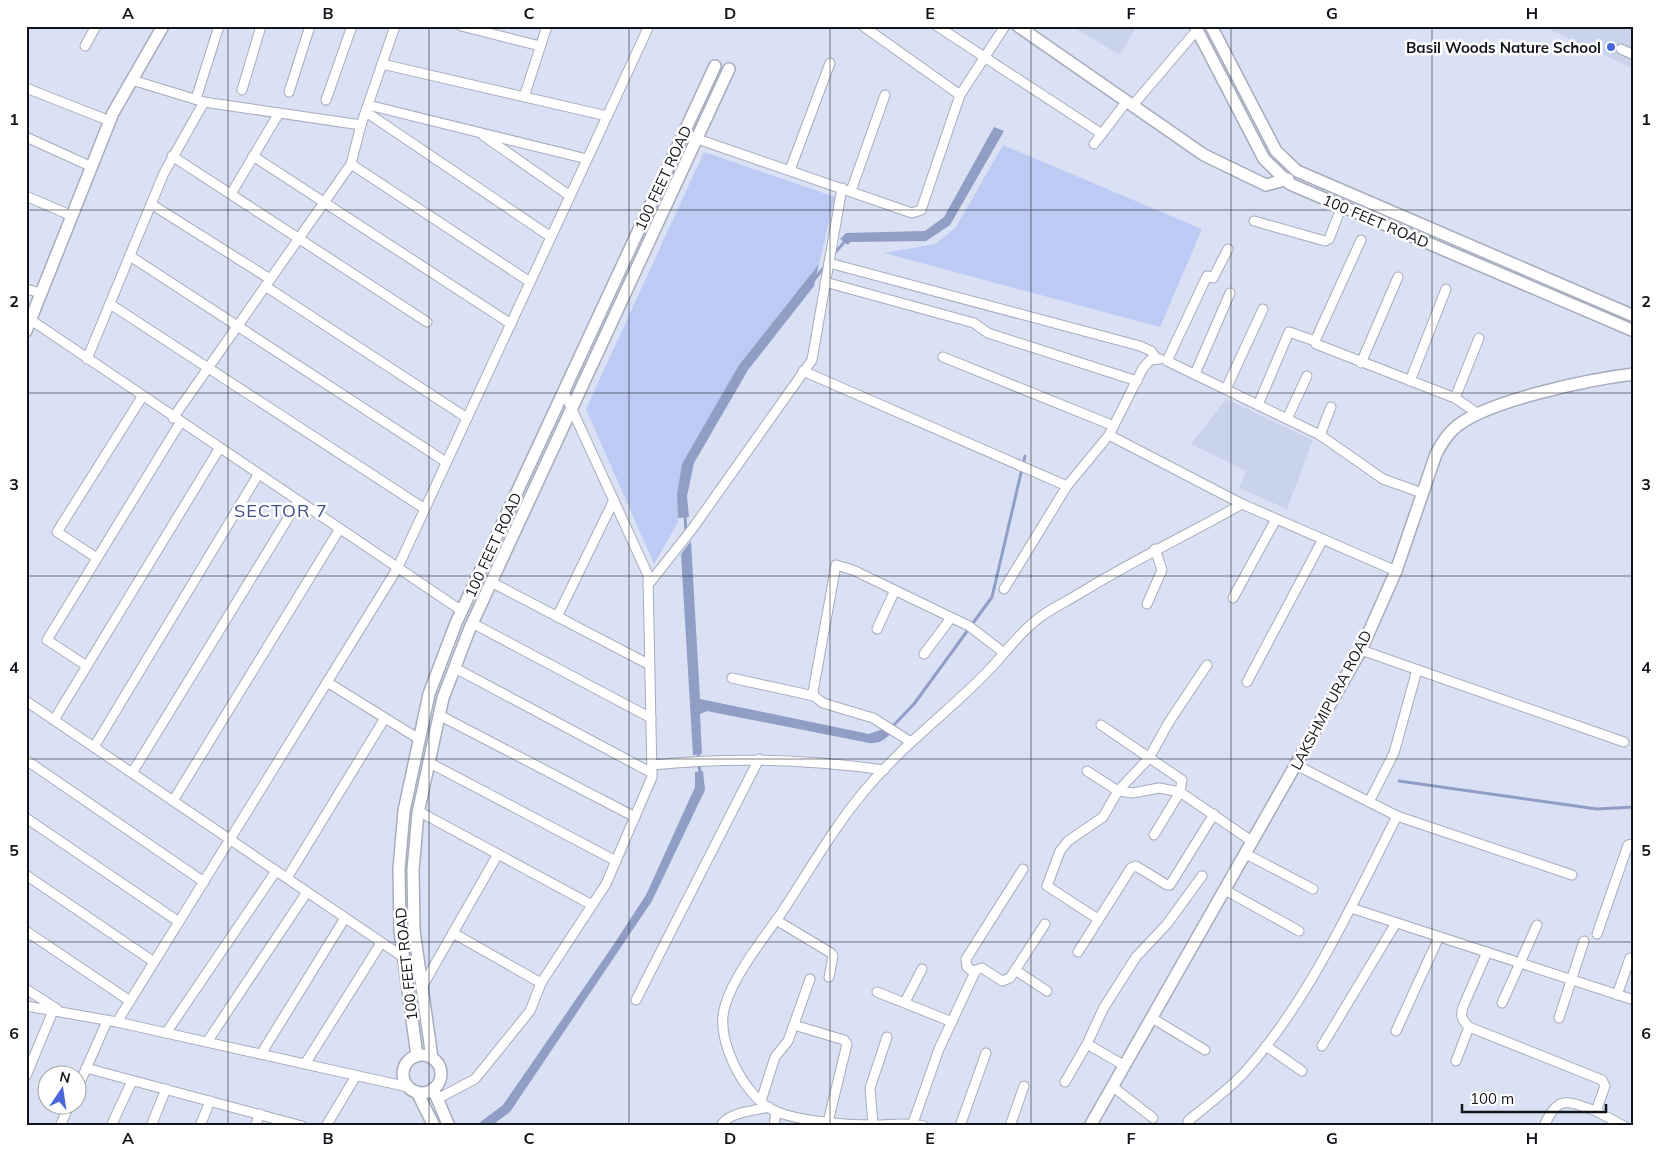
<svg xmlns="http://www.w3.org/2000/svg" width="1660" height="1152" font-family="Mulish,sans-serif">
  <rect width="100%" height="100%" fill="#dbe1f4"/>
  <g fill="#cad3ec">
    <path d="M1071,26h66l-17,29z"/>
    <path d="M1542,26h92v43z"/>
    <path d="M1226,399l87,41 -26,69 -48,-21 7,-17 -55,-27z"/>
  </g>
  <g fill="#bdcbf4">
    <path d="M1003,145l199,84 -42,98 -276,-74 51,-9 21,-17z"/>
    <path d="M704,152l131,45 -16,67 -80,101 -62,130 1,27 -24,42 -68,-155z"/>
  </g>
  <g fill="#909ec6">
    <path d="M994,127l10,4 -54,94 -24,16 -76,1 -2,3 -8,-6 6,-6 79,-2 19,-14z"/>
    <path d="M819,264l-5,22 -66,84 -54,93 -7,33 2,21 -11,1 -1,-23 5,-31 57,-99z"/>
    <path d="M691,541l9,158 169,35 14,-5 7,5c-6,7 -13,10 -21,9l-162,-32 -7,3 2,40 -9,1 -12,-201z"/>
    <path d="M703,771l2,19 -53,111 -142,211 -19,14h-16l28,-21 111,-161 32,-49 49,-108v-15z"/>
  </g>
  <g fill="none" stroke-linecap="round" stroke-linejoin="round">
    <g stroke="#909ec6" stroke-width="3">
      <path d="M833,255l14,-16"/>
      <path d="M813,281l12,-15"/>
      <path d="M685,515l1,19"/>
      <path d="M892,727l22,-23 78,-107 33,-141"/>
      <path d="M698,752l2,22"/>
      <path d="M1399,781l198,28 37,-2"/>
    </g>
    <g stroke="#a6acbd" stroke-width="11">
      <g id="street">
        <path d="M461,26l79,20"/>
        <path d="M863,26l97,69"/>
        <path d="M937,26l165,108"/>
        <path d="M85,46l11,-20"/>
        <path d="M1621,49l13,6"/>
        <path d="M382,64l225,52"/>
        <path d="M132,80l72,22 157,23"/>
        <path d="M26,88l84,33"/>
        <path d="M242,90l19,-64"/>
        <path d="M289,92l21,-66"/>
        <path d="M524,97l23,-71"/>
        <path d="M196,99l23,-73"/>
        <path d="M326,100l26,-74"/>
        <path d="M368,105l219,54"/>
        <path d="M1133,105l64,-75"/>
        <path d="M366,112l185,125"/>
        <path d="M683,134l229,79 9,-3 39,-115 45,-69"/>
        <path d="M484,136l86,60"/>
        <path d="M26,137l66,30"/>
        <path d="M1094,144l33,-43"/>
        <path d="M172,156l255,166"/>
        <path d="M253,156l258,168"/>
        <path d="M351,164l179,118"/>
        <path d="M790,170l40,-107"/>
        <path d="M851,191l34,-96"/>
        <path d="M231,194l48,-81"/>
        <path d="M26,196l46,20"/>
        <path d="M151,204l119,75"/>
        <path d="M1254,221l71,20 4,-2 13,-33"/>
        <path d="M1361,240l-46,101 1,3 139,54 22,15"/>
        <path d="M1228,249l-15,29 -6,-2 -40,85 153,74 63,44 39,14"/>
        <path d="M130,256l316,206"/>
        <path d="M829,263l311,83 11,5 5,7"/>
        <path d="M825,282l149,41 14,10 149,48"/>
        <path d="M265,286l202,132"/>
        <path d="M26,289l15,4"/>
        <path d="M110,304l315,205"/>
        <path d="M31,320l431,291"/>
        <path d="M943,357l171,69"/>
        <path d="M87,359l77,-186 40,-71"/>
        <path d="M1361,363l37,-86"/>
        <path d="M803,371l264,115"/>
        <path d="M1195,374l35,-81"/>
        <path d="M1410,381l36,-92"/>
        <path d="M1226,389l37,-80"/>
        <path d="M1455,398l24,-60"/>
        <path d="M1258,405l31,-73 26,9"/>
        <path d="M173,418l178,-254 10,-39 34,-99"/>
        <path d="M1287,419l20,-43"/>
        <path d="M1109,435l133,69 154,67"/>
        <path d="M1320,435l11,-28"/>
        <path d="M97,558l-40,-26 85,-135"/>
        <path d="M491,582l159,83"/>
        <path d="M648,585l45,-57 119,-168 30,-172"/>
        <path d="M1004,589l63,-103 42,-51 34,-67 7,-8 10,-1"/>
        <path d="M1233,598l43,-79"/>
        <path d="M1147,604l15,-34 -7,-21"/>
        <path d="M557,617l57,-117"/>
        <path d="M472,623l179,95"/>
        <path d="M877,629l18,-39"/>
        <path d="M1361,650l263,92"/>
        <path d="M924,654l27,-36"/>
        <path d="M87,666l-40,-26 133,-217"/>
        <path d="M455,668l197,105"/>
        <path d="M732,678l82,18"/>
        <path d="M327,682l92,57"/>
        <path d="M1247,682l76,-143"/>
        <path d="M26,701l377,256"/>
        <path d="M439,715l196,102"/>
        <path d="M54,720l165,-271"/>
        <path d="M1101,725l81,55 -2,12 -26,43"/>
        <path d="M911,742l-38,-24 -50,-15 -9,-7 -1,-4 23,-127 17,5 116,56 35,27"/>
        <path d="M94,747l164,-272"/>
        <path d="M26,760l178,122"/>
        <path d="M428,762l188,99"/>
        <path d="M652,765c78,-8 154,-6 232,5"/>
        <path d="M1296,765l101,51 175,59"/>
        <path d="M1087,771l31,20 15,2 26,-5 21,4 73,50"/>
        <path d="M132,773l166,-271"/>
        <path d="M173,801l166,-271"/>
        <path d="M1369,802l25,-49 23,-83"/>
        <path d="M418,811l174,94"/>
        <path d="M26,818l153,104"/>
        <path d="M1246,854l67,35"/>
        <path d="M26,875l128,87"/>
        <path d="M287,878l98,-160"/>
        <path d="M1225,890l74,41"/>
        <path d="M1351,908l283,92"/>
        <path d="M1098,919l-51,-33 13,-35 8,-10 35,-24 15,-26 31,-33 20,-36 38,-57"/>
        <path d="M776,920l55,33 2,3 -4,21"/>
        <path d="M26,931l104,70"/>
        <path d="M453,933l88,50"/>
        <path d="M1597,934l31,-89 6,-1"/>
        <path d="M1078,952l53,-84 5,-2 31,19h3l44,-71"/>
        <path d="M1487,952l-24,55c-3,9 -1,13 6,20l133,53 3,6 -9,25 28,15"/>
        <path d="M1015,970l32,21"/>
        <path d="M974,972l-7,-5 -1,-8 57,-90"/>
        <path d="M422,987l76,-133"/>
        <path d="M26,989l31,20"/>
        <path d="M877,992l75,30"/>
        <path d="M1617,995l13,-37"/>
        <path d="M636,1000l123,-241"/>
        <path d="M905,1002l17,-33"/>
        <path d="M1502,1003l35,-78"/>
        <path d="M26,1006l91,16 291,65"/>
        <path d="M1152,1018l53,32"/>
        <path d="M1559,1018l25,-77"/>
        <path d="M117,1022l280,-453 252,-543"/>
        <path d="M794,1025l50,15 3,4 -19,78"/>
        <path d="M1396,1031l43,-94"/>
        <path d="M166,1033l110,-162"/>
        <path d="M207,1042l100,-150"/>
        <path d="M1266,1046l36,25"/>
        <path d="M1322,1046l74,-123"/>
        <path d="M261,1054l84,-136"/>
        <path d="M1456,1061l13,-34"/>
        <path d="M305,1064l76,-121"/>
        <path d="M1125,1066l-38,-22 16,-35 33,-52 31,-33 35,-48"/>
        <path d="M86,1068l216,58"/>
        <path d="M26,1076l27,-65"/>
        <path d="M1065,1082l22,-38"/>
        <path d="M1112,1086l41,32"/>
        <path d="M78,1087l29,-66"/>
        <path d="M437,1099l38,-20 55,-68 11,-28 65,-99 46,-107 -4,-202 -84,-183"/>
        <path d="M761,1101l14,-44 13,-16 22,-62"/>
        <path d="M1188,1121c18,-15 39,-30 55,-47 64,-70 111,-173 154,-258"/>
        <path d="M913,1123l26,-74 37,-79 6,-2 20,13 8,-3 35,-54"/>
        <path d="M873,1125l-3,-37 17,-51"/>
        <path d="M60,1126l10,-22"/>
        <path d="M111,1126l21,-45"/>
        <path d="M151,1126l15,-37"/>
        <path d="M200,1126l10,-25"/>
        <path d="M255,1126l5,-12"/>
        <path d="M326,1126l30,-50"/>
        <path d="M721,1126c6,-14 34,-15 48,-19"/>
        <path d="M774,1126l2,-15"/>
        <path d="M924,1126c-17,-4 -33,-1 -50,-1 -25,0 -84,-4 -105,-17 -27,-17 -54,-70 -44,-102 8,-29 37,-66 55,-91 28,-42 53,-87 86,-126 36,-43 81,-76 120,-116 19,-19 34,-42 57,-58 12,-8 26,-15 39,-23 52,-32 107,-58 160,-88"/>
        <path d="M960,1126l26,-73"/>
        <path d="M1010,1126l14,-40"/>
        <path d="M1544,1126c15,-32 22,-25 52,-15"/>
      </g>
    </g>
    <g stroke="#a6acbd" stroke-width="14">
      <g id="secondary">
        <path d="M1018,26l186,129 62,30 22,-6"/>
        <path d="M1195,26l69,133 26,25 344,147"/>
        <path d="M1211,26l65,125 21,20 337,145"/>
        <path d="M26,331l87,-218 50,-87"/>
        <circle cx="422" cy="1074" r="19"/>
        <path d="M417,1056l-17,-125 -1,-62 5,-58 25,-117 27,-71 259,-557"/>
        <path d="M432,1058l-18,-128 -1,-60 5,-57 25,-115 27,-70 259,-559"/>
        <path d="M433,1089l16,37"/>
        <path d="M417,1092l17,34"/>
        <path d="M1090,1126l271,-476 35,-79 40,-117c6,-11 11,-20 21,-28 33,-26 134,-47 177,-52"/>
      </g>
    </g>
    <use href="#street" stroke="#fff" stroke-width="9"/>
    <use href="#secondary" stroke="#fff" stroke-width="11"/>
  </g>
  <path fill="none" stroke="#11141a" stroke-width="1" stroke-opacity="0.55" d="M228,26v1100M429,26v1100M629,26v1100M830,26v1100M1031,26v1100M1231,26v1100M1432,26v1100M26,210h1608M26,393h1608M26,576h1608M26,759h1608M26,942h1608"/>
  <circle fill="#4b66da" stroke="#fff" stroke-width="2" cx="1611" cy="47" r="5"/>
  <g text-anchor="middle" dominant-baseline="central" stroke-width="5" stroke-linejoin="round" paint-order="stroke">
    <g font-size="15" font-weight="bold" fill="#11141a" stroke="#fff" text-anchor="end">
      <text x="1601" y="47">Basil Woods Nature School</text>
    </g>
    <g font-size="15" fill="#11141a" stroke="#fff">
      <text transform="translate(663 178) rotate(-65)">100 FEET ROAD</text>
      <text transform="translate(1376 221) rotate(23)">100 FEET ROAD</text>
      <text transform="translate(493 545) rotate(-65)">100 FEET ROAD</text>
      <text transform="translate(1331 700) rotate(-62)">LAKSHMIPURA ROAD</text>
      <text transform="translate(406 964) rotate(-96)">100 FEET ROAD</text>
    </g>
    <g font-size="18" letter-spacing="1" fill="#3f508c" stroke="#fff">
      <text x="281" y="510">SECTOR 7</text>
    </g>
  </g>
  <rect width="1660" height="1152" fill="none" stroke="#ffffff" stroke-width="55"/>
  <g transform="translate(62 1090) rotate(13)"><circle r="24" fill="#ffffff" stroke="#a0a1a3"/>
  <path d="M0-4L9 19L0 12L-9 19Z" fill="#4b66da"/>
  <text y="-8" font-size="14" font-weight="bold" text-anchor="middle" fill="#11141a">N</text>
  </g>
  <path d="M1462 1104v8h144v-8" fill="none" stroke="#11141a" stroke-width="2.5"/>
  <text x="1470" y="1104" font-size="15" fill="#11141a" stroke="#ffffff" stroke-width="4" paint-order="stroke">100 m</text>
  <rect x="28" y="28" width="1604" height="1096" fill="none" stroke="#11141a" stroke-width="2"/>
  <g font-size="16" text-anchor="middle" font-weight="bold" fill="#11141a">
    <text x="128" y="19">A</text>
    <text x="328" y="19">B</text>
    <text x="529" y="19">C</text>
    <text x="730" y="19">D</text>
    <text x="930" y="19">E</text>
    <text x="1131" y="19">F</text>
    <text x="1332" y="19">G</text>
    <text x="1532" y="19">H</text>
    <text x="14" y="125">1</text>
    <text x="1646" y="125">1</text>
    <text x="14" y="307">2</text>
    <text x="1646" y="307">2</text>
    <text x="14" y="490">3</text>
    <text x="1646" y="490">3</text>
    <text x="14" y="673">4</text>
    <text x="1646" y="673">4</text>
    <text x="14" y="856">5</text>
    <text x="1646" y="856">5</text>
    <text x="14" y="1039">6</text>
    <text x="1646" y="1039">6</text>
    <text x="128" y="1144">A</text>
    <text x="328" y="1144">B</text>
    <text x="529" y="1144">C</text>
    <text x="730" y="1144">D</text>
    <text x="930" y="1144">E</text>
    <text x="1131" y="1144">F</text>
    <text x="1332" y="1144">G</text>
    <text x="1532" y="1144">H</text>
  </g>
</svg>
